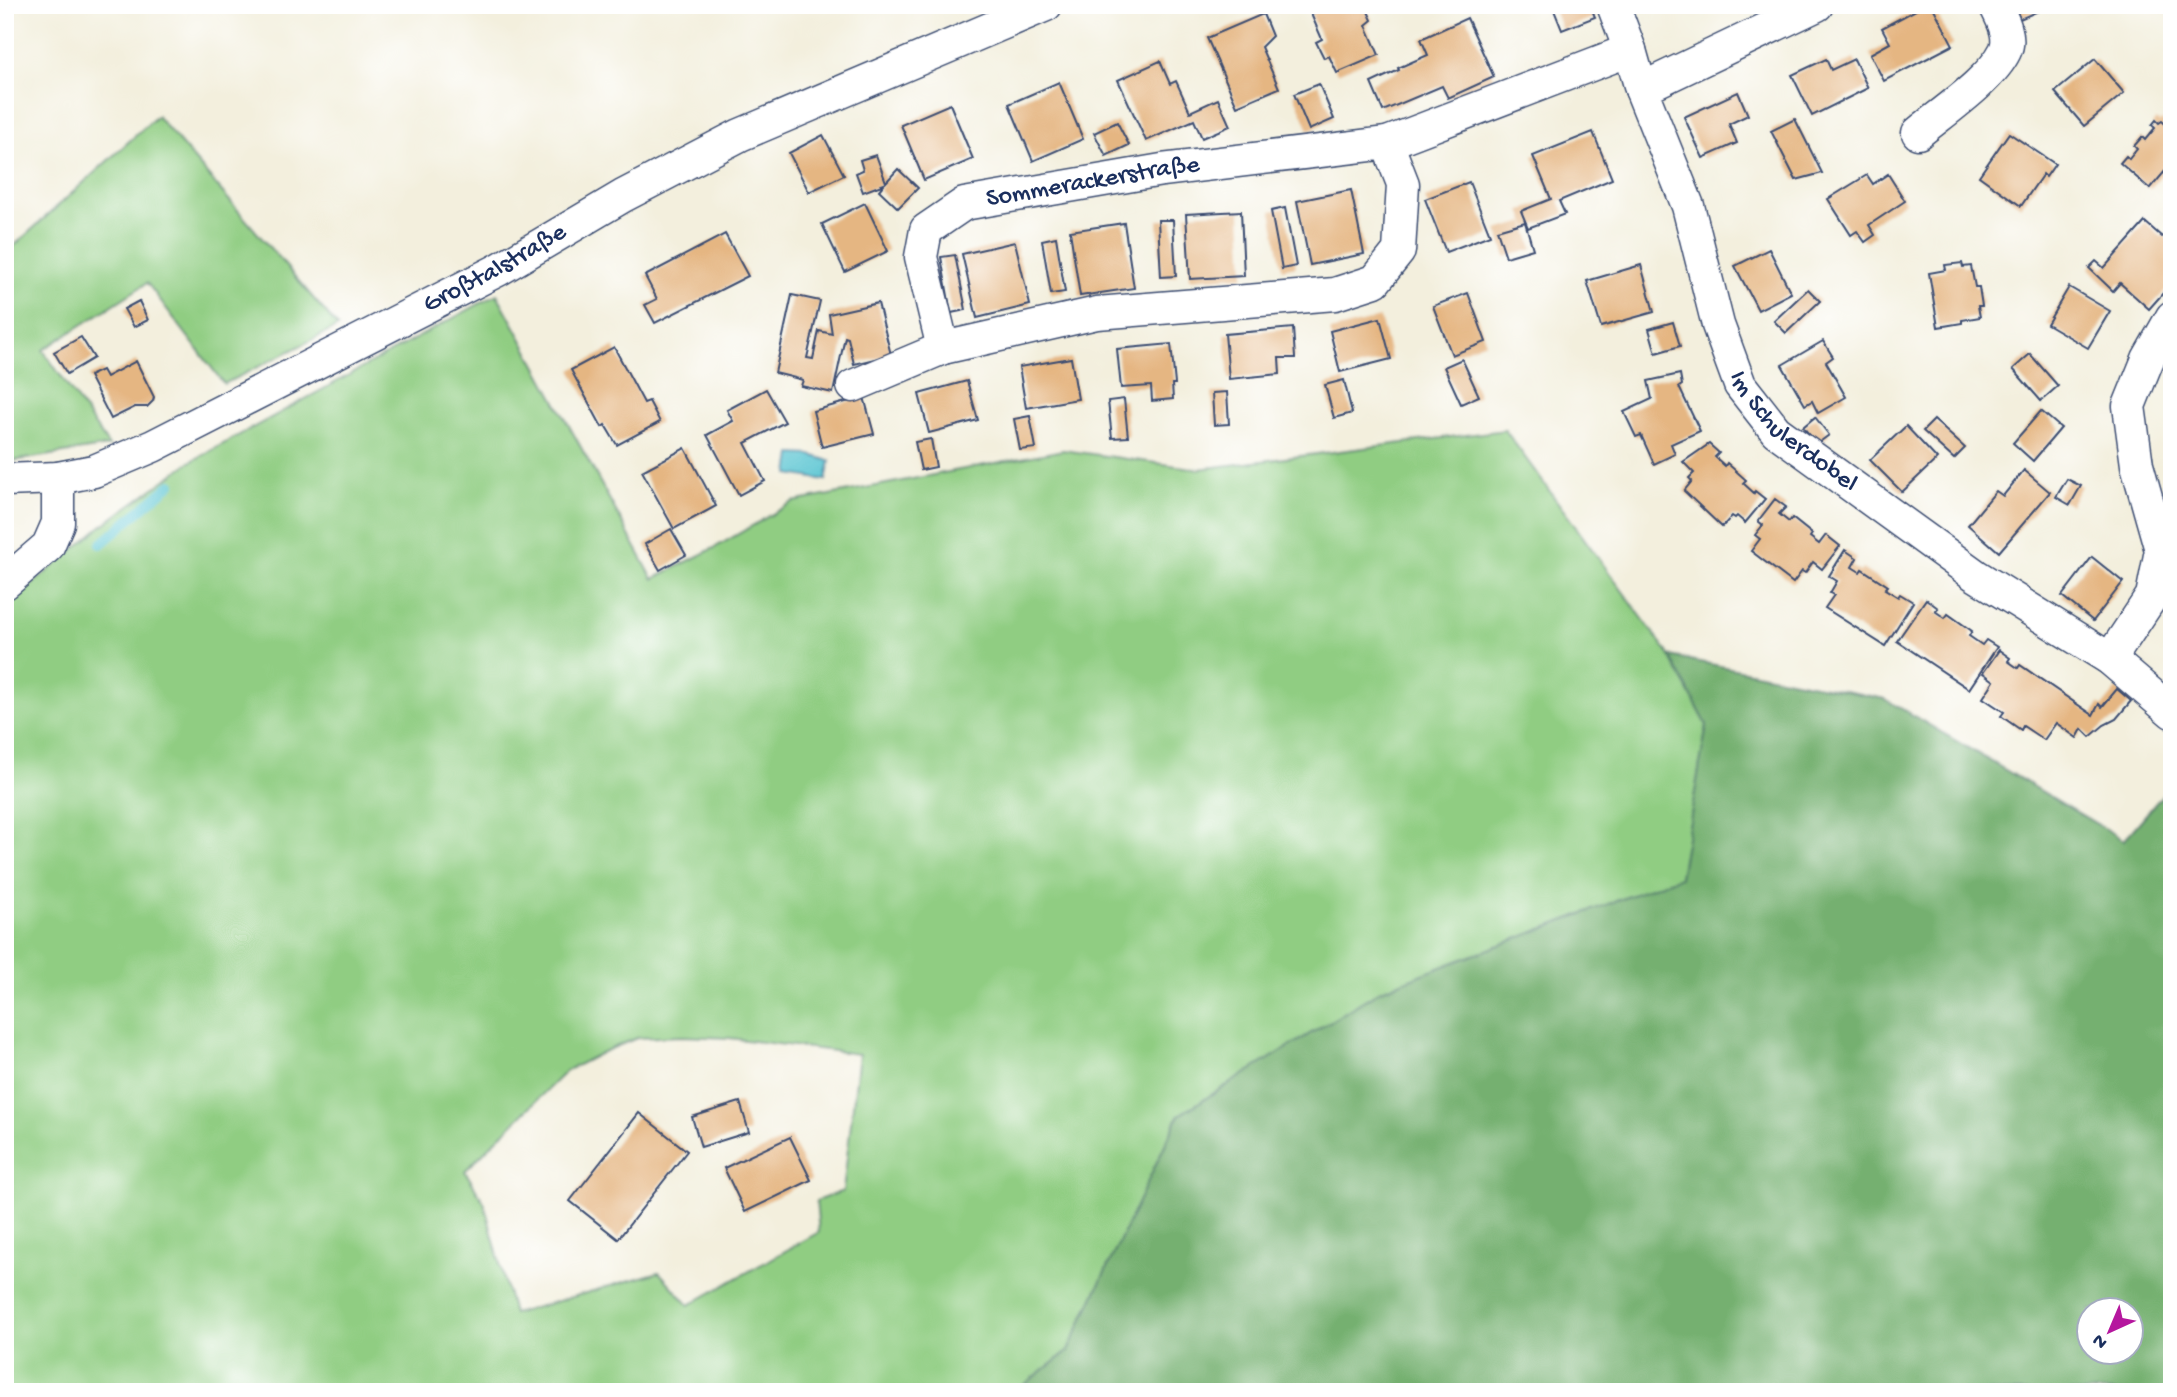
<svg xmlns="http://www.w3.org/2000/svg" width="2177" height="1397" font-family="'Gochi Hand',sans-serif">
  <rect width="100%" height="100%" fill="#fff"/>
  <filter id="ink" filterUnits="userSpaceOnUse"><feTurbulence type="fractalNoise" baseFrequency=".0143" numOctaves="2"/><feDisplacementMap in="SourceGraphic" scale="14" xChannelSelector="R" yChannelSelector="G"/><feConvolveMatrix kernelMatrix="1 2 1 2 8 2 1 2 1" color-interpolation-filters="sRGB"/></filter>
  <filter id="wash" filterUnits="userSpaceOnUse"><feTurbulence type="fractalNoise" baseFrequency=".00686" numOctaves="4" result="noise"/><feDisplacementMap in="SourceGraphic" scale="28" xChannelSelector="R" yChannelSelector="G"/><feGaussianBlur stdDeviation="1.57" result="paint"/><feColorMatrix in="noise" values="0 0 0 0 0 0 0 0 0 0 0 0 0 0 0 0 0 1.4 0 .05"/><feComposite in="paint" operator="in"/></filter>
  <g filter="url(#wash)">
    <rect width="100%" height="100%" fill="#f3efdd"/>
    <g fill="#90cd82" stroke="#567e70" stroke-width="2" fill-rule="evenodd">
      <path d="M157,116l181,211 -114,57 -77,-101 -104,67 66,96 -103,16 -1,-208z"/>
      <path d="M497,294l156,285 61,-31 79,-46 270,-52 136,19 306,-39 165,226 37,69 -27,152 -299,113 -202,125 -111,236 -53,41h-1010v-785l99,-83 86,-62zM682,1036l47,2 130,16 -16,137 -27,10 3,31 -130,73 -30,-33 -146,42 -29,-112 -19,-31 101,-100 37,-19 34,-14z"/>
    </g>
    <path fill="#74b070" stroke="#487067" stroke-width="2" fill-rule="evenodd" d="M1670,656l215,43 239,141 48,-56v608h-1157l53,-41 111,-236 202,-125 299,-113 27,-152zM2090,1310h42v42h-42z"/>
    <path fill="#58c4d1" stroke="#3a7a98" stroke-width="2" d="M792,454l19,1 19,6 -4,19 -37,-6z"/>
    <g fill="none" stroke-linecap="round" stroke-linejoin="round">
      <path stroke="#58c4d1" stroke-width="10" d="M101,544l70,-60"/>
    </g>
    <g id="blocks">
      <g fill="#e5b682">
        <path d="M1332,5h33l7,15 -6,5 13,30 -42,18 -8,-17 -5,2 -8,-16 6,-3 -11,-25z"/>
        <path d="M1552,5h38l5,12 -33,13z"/>
        <path d="M1925,5h7l21,40 -69,36 -14,-27 20,-11 -8,-15z"/>
        <path d="M2014,5h38l-32,14z"/>
        <path d="M1263,14l9,22 -11,11 18,41 -42,18 -30,-68z"/>
        <path d="M1467,18l27,59 -46,21 -6,-12 -59,25 -12,-28 28,-13 -1,-2 30,-13 -7,-16z"/>
        <path d="M1826,59l5,11 23,-11 14,29 -56,28 -20,-41z"/>
        <path d="M2095,59l29,34 -40,33 -29,-34z"/>
        <path d="M1160,61l10,23 6,-3 14,31 28,-13 12,27 -28,12 -8,-18 -48,21 -28,-61z"/>
        <path d="M1059,82l24,57 -50,22 -24,-57z"/>
        <path d="M1319,84l15,35 -25,11 -15,-36z"/>
        <path d="M1738,92l10,23 -19,9 8,19 -34,15 -19,-41z"/>
        <path d="M950,104l23,55 -49,21 -23,-55z"/>
        <path d="M1795,119l27,54 -26,7 -25,-49z"/>
        <path d="M2156,120l3,3 3,-2 10,9v33l-22,26 -30,-26 6,-7 3,3 8,-10 -3,-3 8,-9 3,3 10,-12 -3,-3z"/>
        <path d="M1117,122l12,23 -23,11 -12,-23z"/>
        <path d="M1593,132l19,47 -53,22 6,13 -37,14 -7,-17 30,-12 -18,-43z"/>
        <path d="M2009,133l46,31 -9,13 -3,-3 -22,32 -42,-30z"/>
        <path d="M823,135l21,40 -35,17 -20,-39z"/>
        <path d="M876,155l10,27 12,-13 20,19 -20,20 -19,-18 5,-6 -21,8 -7,-19 7,-3 -3,-10z"/>
        <path d="M1888,174l17,27 -36,24 6,10 -10,7 -8,-11 -6,4 -23,-36 39,-24 6,9z"/>
        <path d="M1469,182l21,53 -44,17 -21,-53z"/>
        <path d="M1351,190l13,64 -54,11 -13,-64z"/>
        <path d="M865,203l23,48 -43,21 -23,-48z"/>
        <path d="M1285,208l11,58 -14,3 -11,-58z"/>
        <path d="M1241,211l3,65 -54,3 -4,-65z"/>
        <path d="M1158,220h15l3,56 -15,1z"/>
        <path d="M1525,222l8,27 -27,8 -9,-27z"/>
        <path d="M2145,222l17,15 2,-2 8,7v41l-23,26 -29,-26 -7,8 -24,-23 7,-7 8,7z"/>
        <path d="M1124,223l10,65 -54,8 -10,-65z"/>
        <path d="M725,234l23,42 -93,47 -10,-18 12,-6 -12,-23z"/>
        <path d="M1056,237l9,55 -14,2 -9,-54z"/>
        <path d="M1015,242l15,63 -53,13 -15,-64z"/>
        <path d="M1769,249l22,44 -33,17 -23,-44z"/>
        <path d="M955,255l11,55 -15,3 -10,-56z"/>
        <path d="M1962,263l1,4 8,-1 4,21h4l3,19h-4l2,11 -18,3v3l-24,4 -9,-54 17,-3 -1,-5z"/>
        <path d="M1641,265l13,47 -53,15 -14,-46z"/>
        <path d="M2069,287l41,24 -22,37 -41,-24z"/>
        <path d="M1808,289l12,12 -34,32 -12,-12z"/>
        <path d="M1468,293l18,49 -34,13 -19,-49z"/>
        <path d="M792,295l28,6 -13,57 6,1 6,-28 13,3 -3,-20 49,-11 13,52 -37,9 -6,-26 -3,-1 -12,56 -32,-7 2,-6 -28,-7z"/>
        <path d="M139,301l9,19 -14,7 -10,-18z"/>
        <path d="M1380,318l11,41 -51,13 -10,-41z"/>
        <path d="M1673,322l7,24 -24,7 -7,-24z"/>
        <path d="M1293,328l2,30h-16l1,16 -51,5 -4,-45z"/>
        <path d="M81,337l13,21 -27,16 -13,-22z"/>
        <path d="M1823,341l10,16 -7,5 20,35 -28,16 -6,-12 -7,4 -23,-40z"/>
        <path d="M1171,344l4,40h-3l1,15 -21,2 -1,-15 -30,2 -4,-39z"/>
        <path d="M614,347l30,56 5,-2 11,21 -43,23 -12,-20 -3,2 -31,-57z"/>
        <path d="M2030,354l28,32 -17,15 -28,-32z"/>
        <path d="M1071,358l7,41 -52,9 -7,-41z"/>
        <path d="M1462,359l17,37 -18,8 -17,-37z"/>
        <path d="M136,361l18,36 -1,4 -6,6h-12l-24,12 -22,-43 13,-6 4,7z"/>
        <path d="M1680,374l2,11 -3,2 21,44 -29,13 4,10 -21,10 -13,-29 -5,2 -12,-25 28,-13 -4,-18z"/>
        <path d="M1344,380l8,33 -18,5 -9,-33z"/>
        <path d="M967,381l11,39 -49,13 -10,-39z"/>
        <path d="M766,389l19,33 -40,21 20,38 -26,14 -32,-60 26,-14 -6,-11z"/>
        <path d="M1227,392l2,32 -15,1 -2,-32z"/>
        <path d="M864,397l10,37 -52,13 -9,-36z"/>
        <path d="M1124,399l4,38 -16,1 -4,-37z"/>
        <path d="M2041,411l20,17 -28,33 -20,-18z"/>
        <path d="M1030,416l6,32 -16,2 -6,-31z"/>
        <path d="M1815,417l14,18 -12,9 -14,-17z"/>
        <path d="M1934,420l31,28 -11,11 -31,-28z"/>
        <path d="M1906,426l31,33 -35,33 -32,-32z"/>
        <path d="M931,439l5,28 -15,3 -6,-28z"/>
        <path d="M1709,444l10,9 -4,4 10,9 2,-3 19,17 -3,3 11,10 1,-2 10,8 -20,24 -8,-7 -2,2 -3,-2 -10,11 -38,-36 8,-10 -3,-3 5,-5 -11,-11z"/>
        <path d="M685,448l31,58 -42,23 -32,-58z"/>
        <path d="M2024,470l26,22 -51,60 -31,-27 28,-34 7,5z"/>
        <path d="M2067,479l14,7 -11,19 -14,-8z"/>
        <path d="M1775,499l11,8 -7,7 10,8 3,-4 20,16 -2,3 9,7 7,-9 14,11 -18,23 -9,-7 -8,11 -3,-2 -9,12 -42,-32 9,-12 -5,-4 8,-10 -5,-4z"/>
        <path d="M671,529l15,26 -26,15 -15,-26z"/>
        <path d="M1845,550l12,8 -5,9 8,5 2,-3 26,17 -3,3 13,8 2,-3 13,8 -28,44 -60,-38 9,-13 -4,-2 7,-12 -8,-5z"/>
        <path d="M2092,557l31,25 -30,39 -31,-25z"/>
        <path d="M1926,599l12,9 -3,3 10,7 3,-4 24,17 -3,5 13,9 4,-5 11,7 -28,42 -72,-48z"/>
        <path d="M1999,650l11,8 -2,3 10,7 2,-3 73,50 6,-11 3,3 15,-18 14,12 -15,18 -12,6 -14,12 -8,-8 -5,9 -21,-15 -12,17 -21,-14 -2,4 -20,-14 3,-4 -21,-14 11,-17 -11,-8z"/>
        <path d="M740,1102l9,30 -48,15 -9,-30z"/>
        <path d="M639,1113l48,38 -69,88 -48,-38z"/>
        <path d="M790,1137l21,43 -66,32 -21,-44z"/>
      </g>
    </g>
  </g>
  <g filter="url(#ink)">
    <use href="#blocks" fill-opacity="0" stroke="#3b4c71" stroke-width="2"/>
    <g fill="none" stroke-linecap="round" stroke-linejoin="round">
      <g stroke="#3b4c71" stroke-width="35">
        <g id="street">
          <path id="s1" d="M1613,5l17,45 11,39 47,117 30,119 22,60 36,46 199,144 135,84 62,53"/>
          <path d="M1641,89l176,-84"/>
          <path d="M1918,133c25,-21 73,-53 87,-82 7,-14 -3,-33 -10,-46"/>
          <path id="s2" d="M943,348l-22,-91 5,-27 38,-26 198,-34 225,-27 243,-93"/>
          <path d="M853,386l90,-38 154,-35 238,-19 40,-13 24,-30 4,-67 -16,-41"/>
          <path id="s3" d="M5,480l53,-2 36,-7 59,-25 345,-176 125,-74 117,-61 306,-130"/>
          <path d="M5,583l43,-37 10,-23v-45"/>
          <path d="M2110,659l42,-63 9,-46 -24,-85 -8,-59 19,-47 24,-42"/>
        </g>
      </g>
      <use href="#street" stroke="#fff" stroke-width="32"/>
    </g>
  </g>
  <g text-anchor="middle" dominant-baseline="central" stroke-width="6" stroke-linejoin="round" paint-order="stroke">
    <g font-size="26" fill="#1b2f5e" stroke="#fff">
      <text stroke="none"><textPath href="#s2" startOffset="298">Sommerackerstraße</textPath></text>
      <text stroke="none"><textPath href="#s3" startOffset="539">Großtalstraße</textPath></text>
      <text stroke="none"><textPath href="#s1" startOffset="472">Im Schulerdobel</textPath></text>
    </g>
  </g>
  <rect width="2177" height="1397" fill="none" stroke="#fff" stroke-width="28"/>
  <g transform="translate(2110 1331) rotate(224)"><circle r="33" fill="#ffffff" stroke="#a4acbf" stroke-width="2"/>
  <path d="M0-5L12 26L0 18L-12 26Z" fill="#b5179e"/>
  <text y="-10" font-size="19" font-weight="bold" text-anchor="middle" fill="#1b2f5e">N</text>
  </g>
</svg>
